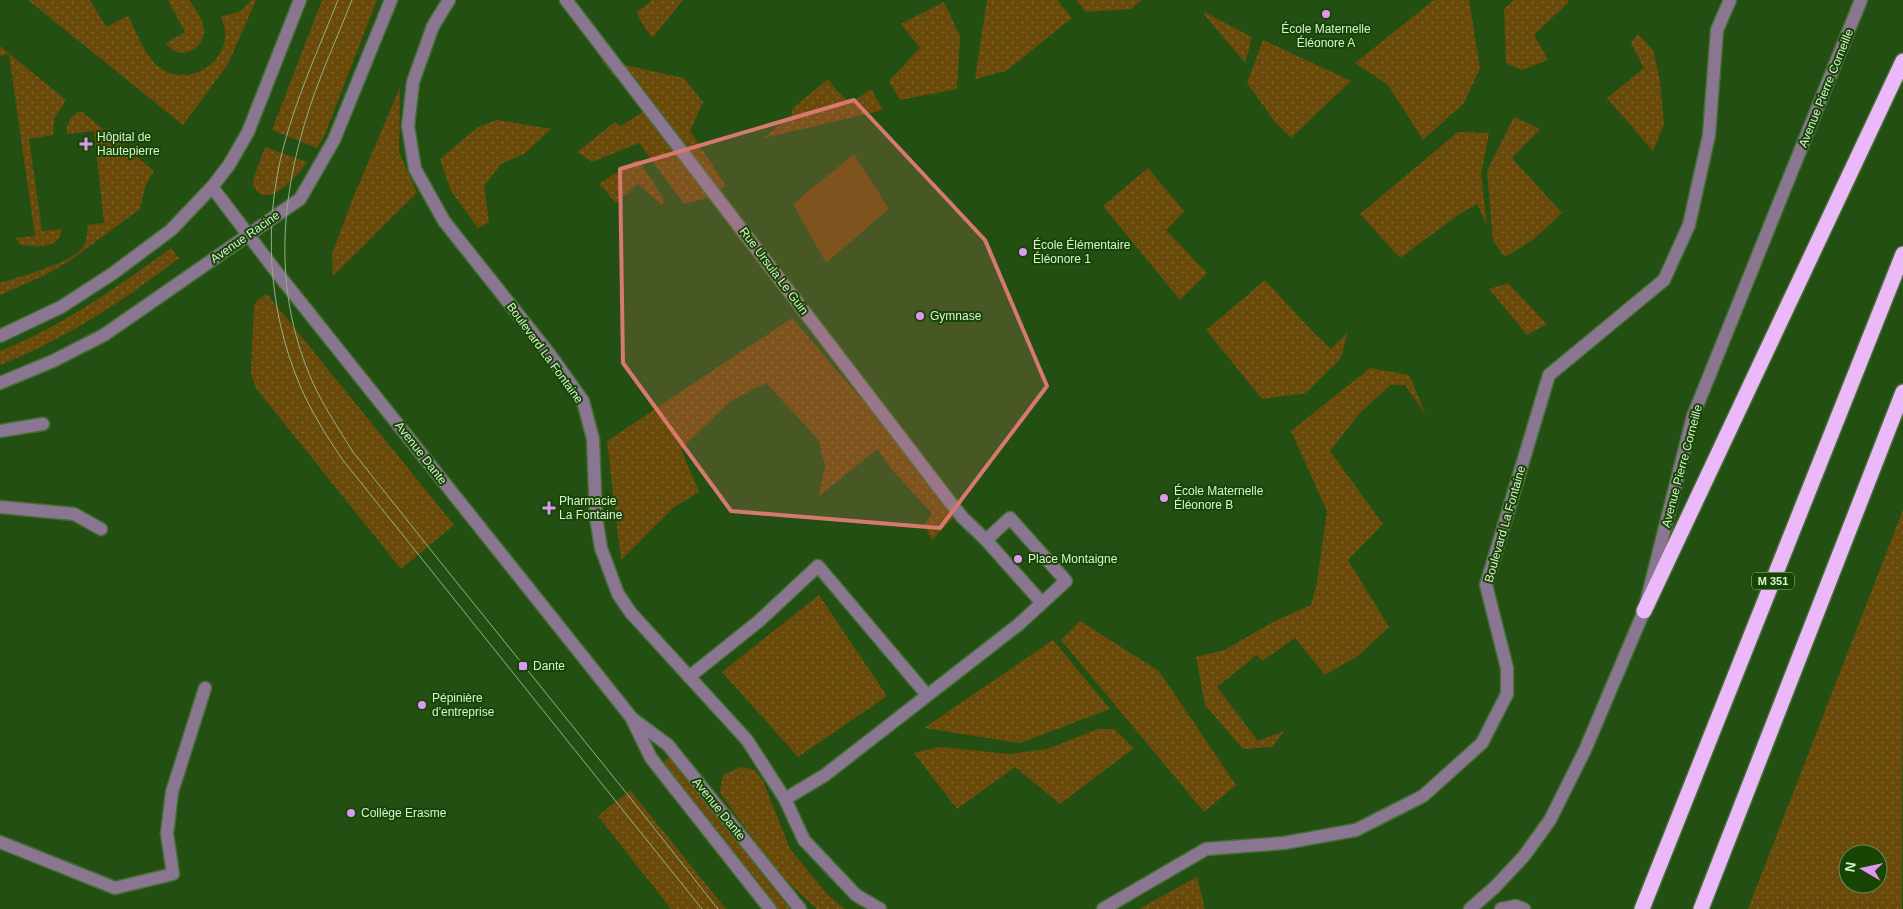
<svg xmlns="http://www.w3.org/2000/svg" width="1903" height="909" font-family="Arial,sans-serif">
  <defs>
    <pattern id="green-dots" width="8" height="8" patternUnits="userSpaceOnUse" patternTransform="scale(1.25)"><rect width="8" height="8" fill="#694a0b"/><path d="M2 2h.1M6 6h.1" fill="none" stroke="#7e652e" stroke-width="1.8" stroke-linecap="round"/></pattern>
  </defs>
  <rect width="100%" height="100%" fill="#235012"/>
  <g fill="url(#green-dots)" fill-rule="evenodd">
    <path d="M28,0h62l16,27 22,-11c9,16 17,41 32,52 27,19 68,-3 65,-37 0,-5 -3,-10 -4,-15 15,-2 21,-4 30,-16h5l-28,64 -45,61z"/>
    <path d="M168,0h21c5,7 12,16 14,25 7,22 -24,39 -37,18l19,-11z"/>
    <path d="M322,0h55l-54,139 -6,9 -45,-18z"/>
    <path d="M652,0h31l-31,38 -12,-18 -3,-8z"/>
    <path d="M987,0h70l15,18 -66,53 -31,8z"/>
    <path d="M1076,0h66l-11,9 -45,3z"/>
    <path d="M1434,0h35l11,68 -16,35 -41,37 -35,-55 -33,-22z"/>
    <path d="M1514,0h53l2,2 -35,33 14,25 -26,10 -16,-7 -2,-54z"/>
    <path d="M944,2l16,34 -3,53 -57,11 -11,-19 31,-33 -19,-24z"/>
    <path d="M1204,12l48,25 -7,26 -41,-49z"/>
    <path d="M1638,34l15,16 7,31 4,43 -11,27 -46,-53 37,-30 -13,-25z"/>
    <path d="M1263,40l88,41 -60,57 -15,-15 -29,-40z"/>
    <path d="M0,46l66,54 -12,19 -1,16 -24,4 13,92 20,-2c-1,4 -2,9 -6,12 -8,7 -27,6 -37,3l-3,-6 19,-2 -26,-182 -9,2z"/>
    <path d="M601,60l83,18 19,24 -13,29 36,55 -22,13 -20,5 -45,-61 -47,19 -15,-10 38,-30 5,4 28,-17 -5,-17 -27,-14z"/>
    <path d="M828,79l9,12 14,12 20,-14 12,21 -119,28 28,-23v-6z"/>
    <path d="M400,87l-1,65 18,41 -84,83 -1,-22 21,-56z"/>
    <path d="M81,111l73,60c-9,12 -11,24 -14,38l-72,53 -23,13 -45,20v-12c19,-6 72,-20 82,-35 5,-6 5,-15 6,-23l16,-2 -10,-92 -27,3c-1,-11 4,-19 14,-23z"/>
    <path d="M1514,117l26,12 -28,29 50,55 -28,26 -29,18 -12,-16 -6,-70z"/>
    <path d="M497,120l54,9 -27,25 -23,10 -17,22 5,36 -11,6 -27,-37 -11,-32 38,-32z"/>
    <path d="M1458,132l31,1 -8,41 6,51 -10,-21 -19,11 -58,43 -40,-44z"/>
    <path d="M265,147l42,15c-9,14 -42,51 -54,23l1,-8z"/>
    <path d="M638,159l26,40 -2,6 -24,-21 -22,19 -17,-19z"/>
    <path d="M1148,168l36,43 -18,19 41,43 -27,27 -77,-94z"/>
    <path d="M171,248l8,10c-56,43 -113,81 -179,107v-14c63,-25 117,-64 171,-103z"/>
    <path d="M1265,280l49,53 17,16 17,-17 -7,26 -35,35 -44,6 -56,-69z"/>
    <path d="M1508,283l39,41 -20,11 -38,-46z"/>
    <path d="M267,294l187,231 -53,44 -146,-182 -4,-15 3,-66 3,-6z"/>
    <path d="M792,318l77,90 87,107 -24,25 -8,-15 8,-12 -40,-43 -15,-21 -59,48 7,-31 -7,-27 -52,-56 -35,18 -50,48 18,43 -26,16 -52,52 -14,-119z"/>
    <path d="M1370,368l39,7 17,40 -21,-30h-15l-31,29 -29,37 53,73 -35,36 41,67 -31,29 -33,19 -30,-37 -33,23 -5,-6 -40,32 41,54 26,-10 -12,16 -29,2 -38,-44 -9,-48 29,-7 46,-27 40,-18 6,-23 10,-71 -36,-80z"/>
    <path d="M1903,510l-1,399h-154zM1848,854h30v30h-30z"/>
    <path d="M819,595l68,101 -89,61 -76,-85z"/>
    <path d="M1080,621l79,50 77,114 -32,27 -143,-172z"/>
    <path d="M1053,640l57,69 -90,34 -96,-15z"/>
    <path d="M1098,729h16l20,19 -74,56 -45,-37 -58,42 -43,-56 26,-6 70,7 37,-5z"/>
    <path d="M670,757l120,152h-12l-116,-146z"/>
    <path d="M741,767l14,3 8,11 27,68 37,45 18,15h-28l-38,-35 -59,-81 3,-18z"/>
    <path d="M630,790l96,119h-55l-73,-93z"/>
    <path d="M1197,877l8,32h-66z"/>
  </g>
  <path fill="#694a0b" d="M854,154l35,55 -63,54 -33,-59z"/>
  <g fill="none" stroke-linecap="round" stroke-linejoin="round">
    <g stroke="#446d35" stroke-width="15">
      <g id="minor">
        <path d="M449,0l-16,26 -20,56 -5,44 7,43 29,52 107,135 32,45 10,38 3,78 5,31 17,46 13,19 116,127 38,59 19,41 52,55 24,14"/>
        <path d="M566,0l384,502 13,16 23,22"/>
        <path d="M212,187l66,87 353,443 20,41 119,151"/>
        <path d="M0,336l61,-29 51,-33 59,-44 41,-43 17,-22 19,-33 52,-132"/>
        <path d="M0,383l53,-22 51,-26 196,-136 34,-59 57,-140"/>
        <path d="M0,431l43,-7"/>
        <path d="M0,507l74,7 27,15"/>
        <path d="M689,677l70,-56 59,-55 109,129"/>
        <path d="M633,719l35,26 132,164"/>
        <path d="M785,799l40,-24 193,-150 48,-44 -56,-63 -24,22 56,63"/>
        <path d="M0,842l115,46 58,-14 -6,-40 5,-42 33,-104"/>
        <path d="M1103,909l103,-60 78,-6 72,-13 67,-34 59,-53 25,-49v-26l-21,-83 63,-210 115,-95 25,-55 20,-90 8,-105 13,-30"/>
        <path d="M1470,909l25,-22 29,-31 26,-36 35,-70 59,-139 49,-195 168,-416"/>
        <path d="M1501,909l15,-3 8,3"/>
      </g>
    </g>
    <g stroke="#446d35" stroke-width="18">
      <g id="highway">
        <path d="M1644,611l259,-550"/>
        <path d="M1642,909l261,-655"/>
        <path d="M1701,909l202,-517"/>
      </g>
    </g>
    <use href="#minor" stroke="#8a7690" stroke-width="12"/>
    <use href="#highway" stroke="#ebb8f9" stroke-width="15"/>
    <g stroke="#91b286" stroke-width="1">
      <path d="M338,0c-19,48 -41,96 -54,145 -21,78 -16,164 15,238 11,27 27,52 43,76l360,450"/>
      <path d="M352,0c-15,38 -33,77 -45,116 -28,89 -33,180 6,267 11,24 26,46 40,69 120,153 245,303 365,457"/>
    </g>
  </g>
  <path fill="#d7796c" fill-opacity="0.2" stroke="#d7796c" stroke-width="4" stroke-linejoin="round" d="M854,100l131,140 62,146 -107,142 -209,-17 -108,-148 -3,-194z"/>
  <g fill="#de98f2" stroke="#184504" stroke-width="2">
    <circle cx="1326" cy="14" r="5"/>
    <path d="M83.5 136.5h5v5h5v5h-5v5h-5v-5h-5v-5h5z"/>
    <circle cx="1023" cy="252" r="5"/>
    <circle cx="920" cy="316" r="5"/>
    <circle cx="1164" cy="498" r="5"/>
    <path d="M546.5 500.5h5v5h5v5h-5v5h-5v-5h-5v-5h5z"/>
    <circle cx="1018" cy="559" r="5"/>
    <rect x="518" y="661" width="10" height="10" rx="2.5"/>
    <circle cx="422" cy="705" r="5"/>
    <circle cx="351" cy="813" r="5"/>
  </g>
  <g text-anchor="middle" dominant-baseline="central" stroke-width="4" stroke-linejoin="round" paint-order="stroke">
    <rect fill="#184504" stroke="#9fbf94" stroke-width="1" x="1752" y="572.5" width="42" height="17" rx="4"/>
    <g font-size="11" font-weight="bold" fill="#d9f3d2">
      <text x="1773" y="581">M 351</text>
    </g>
    <g font-size="12" fill="#d9f3d2" stroke="#184504" text-anchor="start">
      <text x="1326" y="29" text-anchor="middle">École Maternelle<tspan x="1326" dy="14">Éléonore A</tspan></text>
      <text x="97" y="137">Hôpital de<tspan x="97" dy="14">Hautepierre</tspan></text>
      <text x="1033" y="245">École Élémentaire<tspan x="1033" dy="14">Éléonore 1</tspan></text>
      <text x="930" y="316">Gymnase</text>
      <text x="1174" y="491">École Maternelle<tspan x="1174" dy="14">Éléonore B</tspan></text>
      <text x="559" y="501">Pharmacie<tspan x="559" dy="14">La Fontaine</tspan></text>
      <text x="1028" y="559">Place Montaigne</text>
      <text x="533" y="666">Dante</text>
      <text x="432" y="698">Pépinière<tspan x="432" dy="14">d'entreprise</tspan></text>
      <text x="361" y="813">Collège Erasme</text>
    </g>
    <g font-size="12" fill="#d9f3d2" stroke="#184504">
      <text transform="translate(1826 88) rotate(-68)">Avenue Pierre Corneille</text>
      <text transform="translate(245 237) rotate(-35)">Avenue Racine</text>
      <text transform="translate(774 271) rotate(53)">Rue Ursula Le Guin</text>
      <text transform="translate(545 353) rotate(54)">Boulevard La Fontaine</text>
      <text transform="translate(421 453) rotate(52)">Avenue Dante</text>
      <text transform="translate(1682 466) rotate(-75)">Avenue Pierre Corneille</text>
      <text transform="translate(1505 524) rotate(-74)">Boulevard La Fontaine</text>
      <text transform="translate(719 809) rotate(51)">Avenue Dante</text>
    </g>
  </g>
  <g transform="translate(1863 869) rotate(279)"><circle r="24" fill="#184504" stroke="#658b56"/>
  <path d="M0-4L9 19L0 12L-9 19Z" fill="#de98f2"/>
  <text y="-8" font-size="14" font-weight="bold" text-anchor="middle" fill="#d9f3d2">N</text>
  </g>
</svg>
